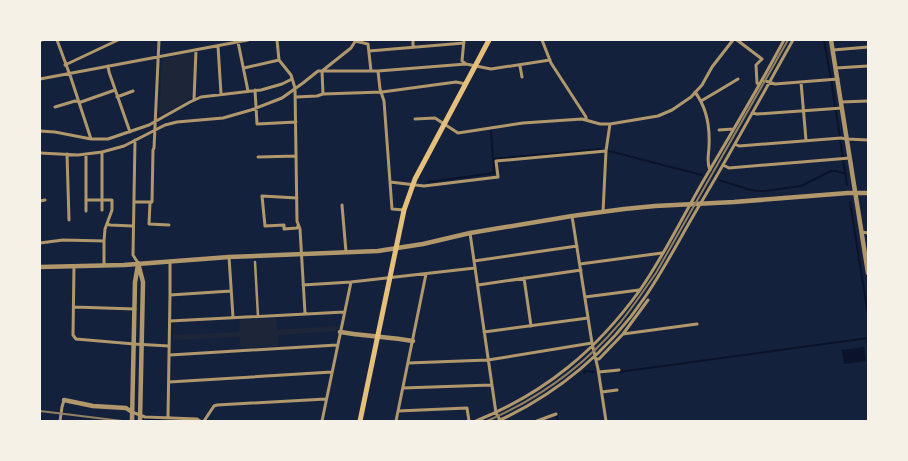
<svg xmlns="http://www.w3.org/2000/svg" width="908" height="461" font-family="'Nunito Sans',sans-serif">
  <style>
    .green { fill: #1d2539 }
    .water { fill: #0b132b }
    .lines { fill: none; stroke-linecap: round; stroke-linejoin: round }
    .stream { stroke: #0b132b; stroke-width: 2 }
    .pedestrian { stroke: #b1986c; stroke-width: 2.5 }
    .minor { stroke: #b1986c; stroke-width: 3 }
    .tertiary { stroke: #b1986c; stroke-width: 4.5 }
    .secondary { stroke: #e5c07b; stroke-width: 5 }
    .rail { stroke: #918062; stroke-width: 2 }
  </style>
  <rect width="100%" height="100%" fill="#14213d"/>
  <path class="green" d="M193,53L194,55L193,95L191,98L162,115L159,114L162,62L164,58Z
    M276,318L277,330L337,326V331L278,335V346L241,348L240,337L173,340V335L239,332L240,320Z"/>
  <path class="water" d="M864,347L866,361L844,364L842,350Z"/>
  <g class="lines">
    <path class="stream" d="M824,40L832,85L847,185
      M491,131L493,159
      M609,151L702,175
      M719,180L747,189L757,191H765L801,186L831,171H836L846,174
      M428,182L494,173L493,159L601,149
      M850,202L868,315
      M619,372L868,338
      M584,373L585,371L594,372
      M557,417L558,421
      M146,419L187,421"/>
    <path class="pedestrian" d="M255,262L258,316"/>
    <path class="minor" d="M57,40L71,78L91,139
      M277,40L279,60L291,75L295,88L297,221L300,229L305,313
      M413,40V47
      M464,40L462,61L466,64
      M542,40L551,63L586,117V120
      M737,40L762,59L756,65L757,83L759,85
      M40,41L42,40
      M355,41L368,44L371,71H378
      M238,42L248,91
      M218,46L221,94
      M833,50L868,47
      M369,51L464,43
      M65,65L118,40
      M108,66L109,72L130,132
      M520,66L522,77
      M244,68L279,60
      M836,68L868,66
      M40,79L248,40
      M762,80L775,84L838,79
      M801,82L806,140
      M255,90L257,124L296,122
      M695,92C707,108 710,127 709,146C709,155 706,162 710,170
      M323,94L322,71H371
      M117,97L133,91
      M296,97L317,96L323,94L382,92L456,82L466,84
      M194,100L196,50
      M701,101L718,91L738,79
      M841,102L868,101
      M55,107L75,101L81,102L115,90
      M752,113L757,114L842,108
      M415,119L435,118L458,133L523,123L582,119L600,124H610L658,116L672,110L691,97L702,85L712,67L733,40
      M719,130L733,129
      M40,131L55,132L91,139H108L149,125L190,102L201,97L261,90L282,84L292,79
      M135,140L133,255L138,263
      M735,144L739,146L841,138L847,139L868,140
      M102,152V210
      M40,153L78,155L102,152L124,146L165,125L177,122L223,118L251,110L282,98L303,83L318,71H322L351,48L356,40
      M67,154L69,220
      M86,154V211
      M258,157L296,156
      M723,165L729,168L850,158
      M390,182L424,186L498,177L496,161L606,151
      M297,198L262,196L265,226L284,225V229L297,228L298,226
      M86,200H112V210L105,229L104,241
      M40,201L45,200
      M134,202H152L153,150L154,148L159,40
      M150,203L149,224L169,225
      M342,205L346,252
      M404,210L392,209L384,101L380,89L378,71L466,64L491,69L550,60
      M603,212L606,151L610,124
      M572,216L592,343L598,369L606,421
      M107,224L110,225L133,226
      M862,232L868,233
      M470,233L496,413L500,420
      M40,243L63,240L104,241V265
      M229,257L233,317
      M170,261V295
      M474,261L577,246
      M580,264L662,253
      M74,266L73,335L76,339L134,344L169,346
      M524,278L531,326
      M351,282L475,268
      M303,285L351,282L322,421
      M478,285L581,270
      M585,297L639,290
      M74,307L135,309
      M170,321L344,312
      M484,332L588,318
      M623,334L648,300
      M170,355L337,345
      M596,359H599L623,334L697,324
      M408,363L488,360L592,343
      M599,372L619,370
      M169,382L332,372
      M403,388L491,385
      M602,392L617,390
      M398,411L467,408L469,421
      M132,412L145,417L197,419L200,421
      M168,417L170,295L231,291
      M60,421L62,407L64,400
      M204,421L214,406L217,405L326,399
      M396,421L426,274
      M476,421C545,393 597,350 640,290C663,257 681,220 701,185C729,137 758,89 784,40
      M498,421C557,394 609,351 645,297C665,268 681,236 699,206C732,151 762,95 793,40
      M537,421L556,414"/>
    <path class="tertiary" d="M831,40L868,273
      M138,263L143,282L140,421
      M40,267L124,265L229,257L378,251L423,244L470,233L572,216L624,209L655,206L734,202L848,193H868
      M340,332C364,336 388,337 413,341
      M64,400L93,406L126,408L132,412
      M132,421L135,282L138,265"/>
    <path class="secondary" d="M360,421L404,210L415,179L489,40"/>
    <path class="rail" d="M40,411L122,421
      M487,421C538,399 584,366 620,323C633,307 644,290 656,273L788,40"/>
  </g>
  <rect width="908" height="461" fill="none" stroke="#f6f1e7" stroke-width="82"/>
</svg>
